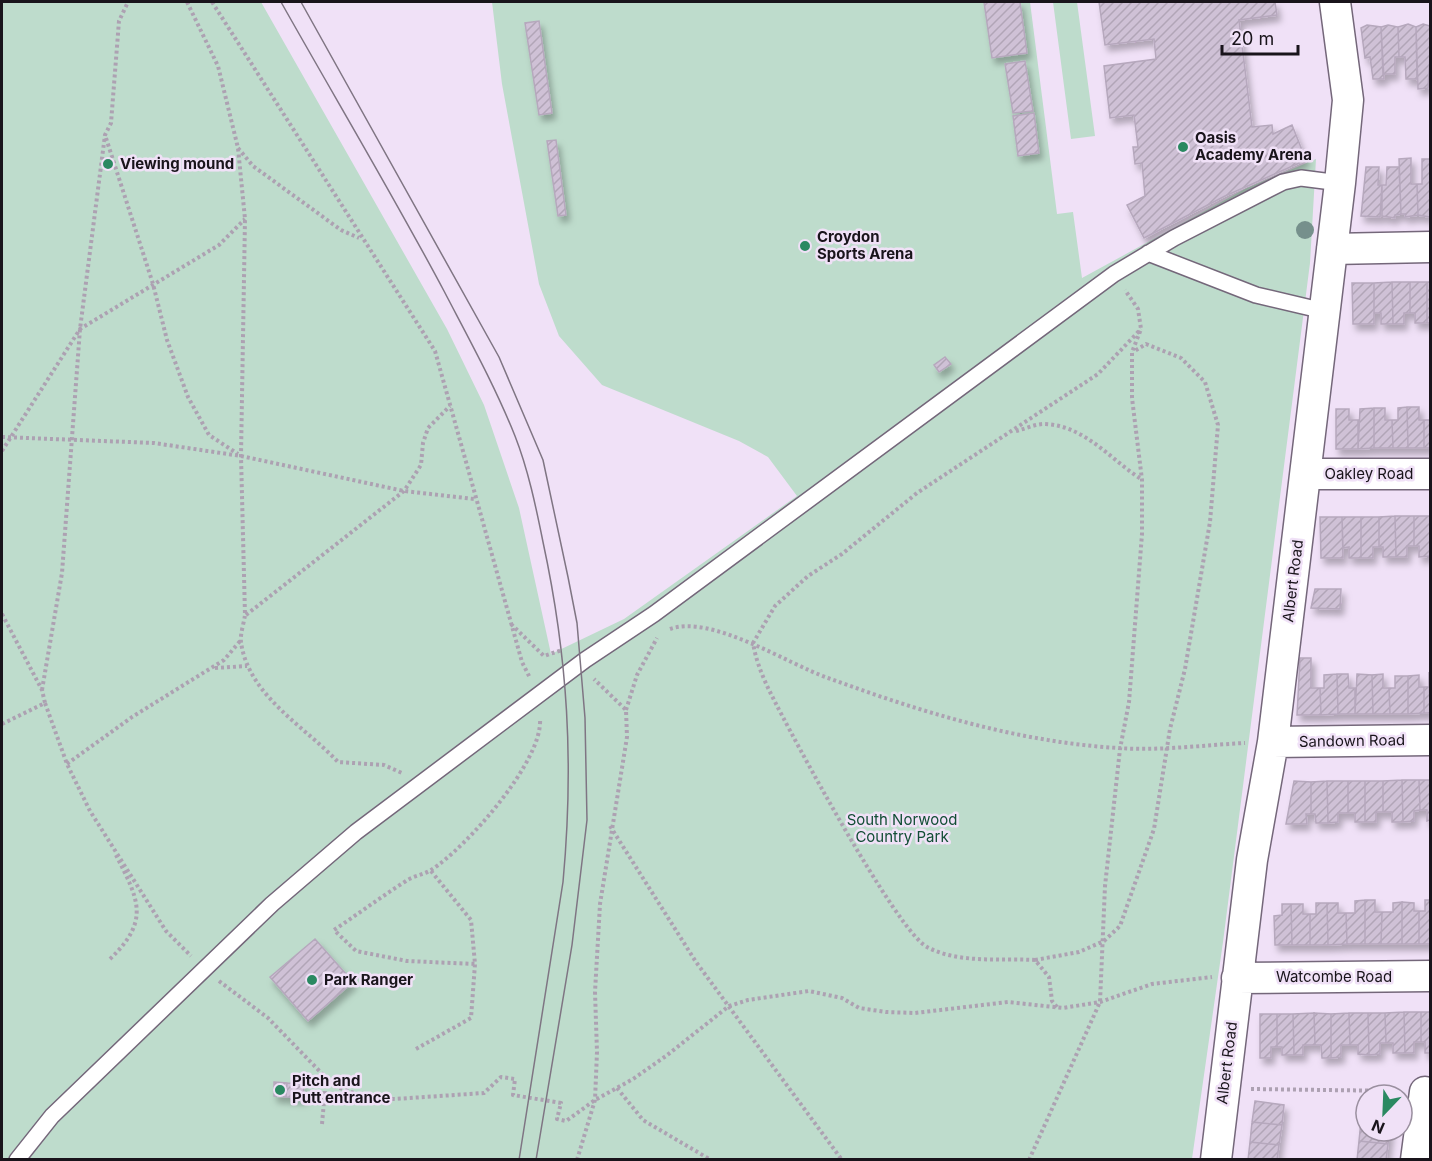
<svg xmlns="http://www.w3.org/2000/svg" width="1432" height="1161" font-family="Inter,sans-serif">
  <style>
    .park { fill: #bedccc }
    .building { fill: url(#building-hatch); stroke: #b6a8bd; stroke-width: 1.5; filter: url(#shadow) }
    .lines { fill: none; stroke-linecap: round; stroke-linejoin: round }
    .service-casing { stroke: #74677a; stroke-width: 18 }
    .minor-casing { stroke: #74677a; stroke-width: 33 }
    .path { stroke: #ada1b2; stroke-width: 4; stroke-dasharray: 3 3; stroke-linecap: butt }
    .service { stroke: #fff; stroke-width: 15 }
    .minor { stroke: #fff; stroke-width: 30 }
    .tram { stroke: #7f7583; stroke-width: 1.5 }
    .tree { fill: #76908c }
    .poi-dot { fill: #2a8961; stroke: #f0e1f7; stroke-width: 2 }
    .labels { text-anchor: middle; stroke-width: 5; stroke-linejoin: round; paint-order: stroke }
    .poi-label { font-size: 15px; font-weight: bold; fill: #19141b; stroke: #f0e1f7; text-anchor: start }
    .street-label { font-size: 15px; fill: #19141b; stroke: #f0e1f7 }
    .park-label { font-size: 15px; fill: #124e35; stroke: #f0e1f7 }
  </style>
  <defs>
    <pattern id="building-hatch" width="6" height="6" patternUnits="userSpaceOnUse" patternTransform="scale(1.5)"><rect width="6" height="6" fill="#cfc1d6"/><path d="M-1 1l2-2M0 6l6-6M5 7l2-2" fill="none" stroke="#b1a5b7"/></pattern>
    <filter id="shadow"><feDropShadow dx="3.5" dy="6" stdDeviation="3" flood-color="#0004"/></filter>
  </defs>
  <rect width="100%" height="100%" fill="#f0e1f7"/>
  <path class="park" d="M2,2H261L447,329L484,405L519,508L551,654L624,619L797,496L768,457L739,441L602,385L559,336L539,284L502,84L492,2H1030L1057,214L1073,212L1082,278L1245,189L1316,159L1310,263L1223,942L1192,1159L2,1160Z
    M1053,2H1077L1095,136L1071,139Z"/>
  <path class="building" d="M984,2H1020L1027,53L992,58Z
    M1099,2H1275L1277,15L1239,20L1252,127L1272,125L1273,134L1292,125L1306,160L1225,196L1144,238L1127,205L1145,196L1142,163L1135,164L1133,147H1138L1134,115L1110,118L1104,66L1156,59L1154,39L1105,45Z
    M539,21L552,113L539,115L525,23Z
    M1408,24L1416,27L1417,79H1406L1405,57H1399L1398,27Z
    M1423,24L1430,26V56L1428,88L1418,89L1416,27Z
    M1367,25L1381,27L1384,79H1373L1370,57L1365,58L1361,28Z
    M1388,25L1398,27L1399,57H1395V74H1383L1381,27Z
    M1025,61L1033,111L1013,113L1005,64Z
    M1034,113L1039,153L1018,156L1013,116Z
    M556,140L566,215L558,216L547,141Z
    M1411,158V184H1417L1418,215L1405,217L1406,214H1401L1399,159Z
    M1422,159H1430V217L1418,215L1417,184H1422Z
    M1366,167H1379L1378,185H1382L1380,217L1361,216Z
    M1387,167H1399L1401,214L1395,215V218L1382,216V185H1386Z
    M1392,282L1393,324H1381V313H1374V283Z
    M1392,282H1410V313H1404V324H1393Z
    M1410,282H1427V323H1415V313H1410Z
    M1427,282H1430V323H1427Z
    M1352,283H1374V324H1353Z
    M945,357L951,364L939,372L934,365Z
    M1407,407L1408,448H1393L1392,420H1398V408Z
    M1407,407H1419V420H1424V448H1408Z
    M1374,408V448L1358,449L1360,409Z
    M1374,408H1385V420H1392L1393,448H1374Z
    M1336,409H1349V420H1358V449H1336Z
    M1424,420H1430V448H1424Z
    M1395,516L1396,557H1383V547H1379V517Z
    M1395,516H1414V546H1407V557H1396Z
    M1414,516H1430V556L1419,557V546H1414Z
    M1320,517H1342L1343,558H1321Z
    M1342,517H1361V558H1349V547L1343,548Z
    M1361,517H1379V547H1373V558H1361Z
    M1315,589H1341L1340,609L1311,608Z
    M1300,658H1311V688H1320L1321,715H1297Z
    M1429,672L1430,713H1424V687H1429Z
    M1337,674L1338,714L1321,715L1320,688H1324V675Z
    M1337,674H1348L1349,688H1355V714H1338Z
    M1357,674L1372,675L1373,714H1355Z
    M1383,674V688H1389L1390,714H1373L1372,675Z
    M1419,675V687H1424V713L1408,714V676Z
    M1395,676H1408V714H1390L1389,688H1395Z
    M1402,780L1403,822H1392V812H1383V781Z
    M1402,780H1419L1420,810L1414,811V821L1403,822Z
    M1419,780H1430V820L1427,821V810H1420Z
    M1294,781L1311,782V814H1306L1307,824H1286Z
    M1327,781L1328,823H1316L1315,814H1311V782Z
    M1327,781H1348V813H1338V822L1328,823Z
    M1348,781H1365V822H1355V813H1348Z
    M1365,781H1383V812H1376V822H1365Z
    M1365,900H1375V912H1382L1381,944H1365Z
    M1365,900V944H1347L1346,913H1355V901Z
    M1425,900H1430V944H1419V911H1425Z
    M1402,902L1414,903V911H1419V944H1402Z
    M1402,902V944H1381L1382,912H1393V903Z
    M1316,903H1327L1328,945H1310V914H1316Z
    M1327,903H1338V913H1346L1347,944L1328,945Z
    M1282,904H1291L1292,945H1275L1274,916L1282,915Z
    M1291,904H1303V914H1310V945H1292Z
    M315,939L353,982L308,1021L270,977Z
    M1404,1012L1405,1053H1393V1043H1386L1385,1013Z
    M1404,1012H1421V1042H1414V1053H1405Z
    M1421,1012H1430V1053H1425V1042H1421Z
    M1314,1013L1315,1045H1303V1055H1294L1293,1014Z
    M1314,1013L1331,1014V1058H1322L1321,1045H1315Z
    M1349,1013L1350,1045H1341V1057L1331,1058V1014Z
    M1349,1013H1368L1369,1055L1358,1054V1045H1350Z
    M1368,1013H1385L1386,1043H1380V1054L1369,1055Z
    M1260,1014H1277V1047H1271V1058H1260Z
    M1277,1014H1293L1294,1055H1282V1047H1277Z
    M274,1082L287,1083L286,1097L274,1096Z
    M287,1083L304,1084L303,1098L286,1097Z
    M1364,1100H1366V1121H1361Z
    M1255,1101L1284,1105L1282,1125L1252,1122Z
    M1361,1121H1366V1131H1390L1388,1144L1359,1141Z
    M1252,1122L1282,1125L1279,1145L1250,1142Z
    M1359,1141L1388,1144L1386,1160H1357Z
    M1250,1142L1279,1145L1277,1160H1248Z"/>
  <g class="lines">
    <g class="service-casing">
      <path id="service" d="M1148,253L1256,295L1324,311
        M17,1160L52,1116L272,904L356,832L585,660L654,614L1114,274L1174,238L1283,182L1301,178L1340,183"/>
    </g>
    <g class="minor-casing">
      <path id="minor" d="M1332,249L1430,247
        M1307,474H1430
        M1273,742L1430,740
        M1237,978L1430,976
        M1216,1160L1252,860L1273,742L1340,183L1348,100L1335,2
        M1416,1160L1425,1092"/>
    </g>
    <path class="path" d="M187,2L218,66L238,148L245,219L241,456L245,615C244,623 240,634 241,642C248,695 304,726 338,762L384,765L402,773
      M212,2L435,351L522,662L530,678
      M106,138L153,284L167,340L188,397L209,435L238,454
      M238,148L253,166L341,230L359,238
      M1016,431C1025,429 1035,424 1044,424C1084,425 1110,459 1141,479
      M2,437L154,443L241,456L404,491L474,499
      M2,451L80,329L219,245L245,219
      M2,614L42,690L45,703
      M246,615L404,491L421,465L423,443L428,428L450,406
      M511,624L544,656L562,650
      M670,629C711,614 788,664 828,678C921,712 1018,742 1118,748C1160,751 1204,745 1245,743
      M215,668L247,666
      M42,690L62,573L80,329L105,135L111,123L119,21L128,2
      M626,710L637,675L657,638
      M2,724L45,703L67,764L90,811L166,931L191,956
      M67,764L132,717L224,660L241,640
      M610,826L696,962L842,1160
      M431,871L471,920L475,964L407,961L356,951L334,930C358,914 381,897 406,881C413,876 423,875 431,870C466,848 543,761 540,719
      M110,959C151,920 138,899 116,855
      M1035,960L1079,952L1104,941L1120,926L1154,829L1170,729L1185,669L1210,522L1218,425L1205,382L1181,358L1146,344L1133,352
      M219,981L268,1018L334,1086L368,1098L395,1099L484,1093L501,1077L515,1079L513,1095L561,1103L557,1119L566,1121L595,1100L633,1079L666,1056L729,1006L748,1000L809,991L842,998L859,1008L886,1012L915,1013L1008,1002L1063,1008L1100,1002L1152,984L1212,977
      M1057,1007L1052,1001L1049,977L1035,960C1000,958 959,964 927,947C896,930 792,736 771,694C763,678 756,661 753,643L775,606L808,576L842,554L917,493L1098,374L1141,329
      M416,1049L471,1018L475,964
      M617,1088L643,1120L711,1160
      M1251,1089L1400,1091
      M322,1124L326,1079
      M577,1160L595,1100L597,1052L595,992L600,904L627,737L626,710L594,679
      M1029,1160L1100,1002L1105,886L1120,749L1129,702L1142,534V480L1132,398V352L1141,329L1138,309L1125,290"/>
    <use href="#service" class="service"/>
    <use href="#minor" class="minor"/>
    <path class="tram" d="M281,2C335,98 392,193 444,291C469,339 495,386 515,436C528,469 536,507 543,542C568,658 574,763 563,882L519,1160
      M301,2L499,357L543,460L568,577L577,623L585,718L587,820L572,945L536,1160"/>
  </g>
  <circle class="tree" cx="1305" cy="230" r="9"/>
  <g class="poi-dot">
    <circle cx="1183" cy="147" r="6"/>
    <circle cx="108" cy="164" r="6"/>
    <circle cx="805" cy="246" r="6"/>
    <circle cx="312" cy="980" r="6"/>
    <circle cx="280" cy="1090" r="6"/>
  </g>
  <g class="labels">
    <g class="poi-label">
      <text x="1195" y="143">Oasis<tspan x="1195" dy="17">Academy Arena</tspan></text>
      <text x="120" y="169">Viewing mound</text>
      <text x="817" y="242">Croydon<tspan x="817" dy="17">Sports Arena</tspan></text>
      <text x="324" y="985">Park Ranger</text>
      <text x="292" y="1086">Pitch and<tspan x="292" dy="17">Putt entrance</tspan></text>
    </g>
    <g class="street-label">
      <text x="1369" y="479">Oakley Road</text>
      <text transform="translate(1293 581) rotate(-83)" y="5">Albert Road</text>
      <text transform="translate(1352 741) rotate(-1)" y="5">Sandown Road</text>
      <text x="1334" y="982">Watcombe Road</text>
      <text transform="translate(1227 1063) rotate(-83)" y="5">Albert Road</text>
    </g>
    <g class="park-label">
      <text x="902" y="825">South Norwood<tspan x="902" dy="17">Country Park</tspan></text>
    </g>
  </g>
  <rect width="1432" height="1161" fill="none" stroke="#19141b" stroke-width="6"/>
  <g transform="translate(1384 1113) rotate(203)"><circle r="28" fill="#f0e1f7" stroke="#9a8f9f" stroke-width="1.5"/>
  <path d="M0-4.5L10 22L0 15L-10 22Z" fill="#2a8961"/>
  <text y="-9" font-size="16" font-weight="bold" text-anchor="middle" fill="#19141b">N</text>
  </g>
  <path d="M1222 45v9h76v-9" fill="none" stroke="#19141b" stroke-width="3"/>
  <text x="1231" y="45" font-size="18" fill="#19141b" stroke="#f0e1f7" stroke-width="4.5" paint-order="stroke">20 m</text>
</svg>
